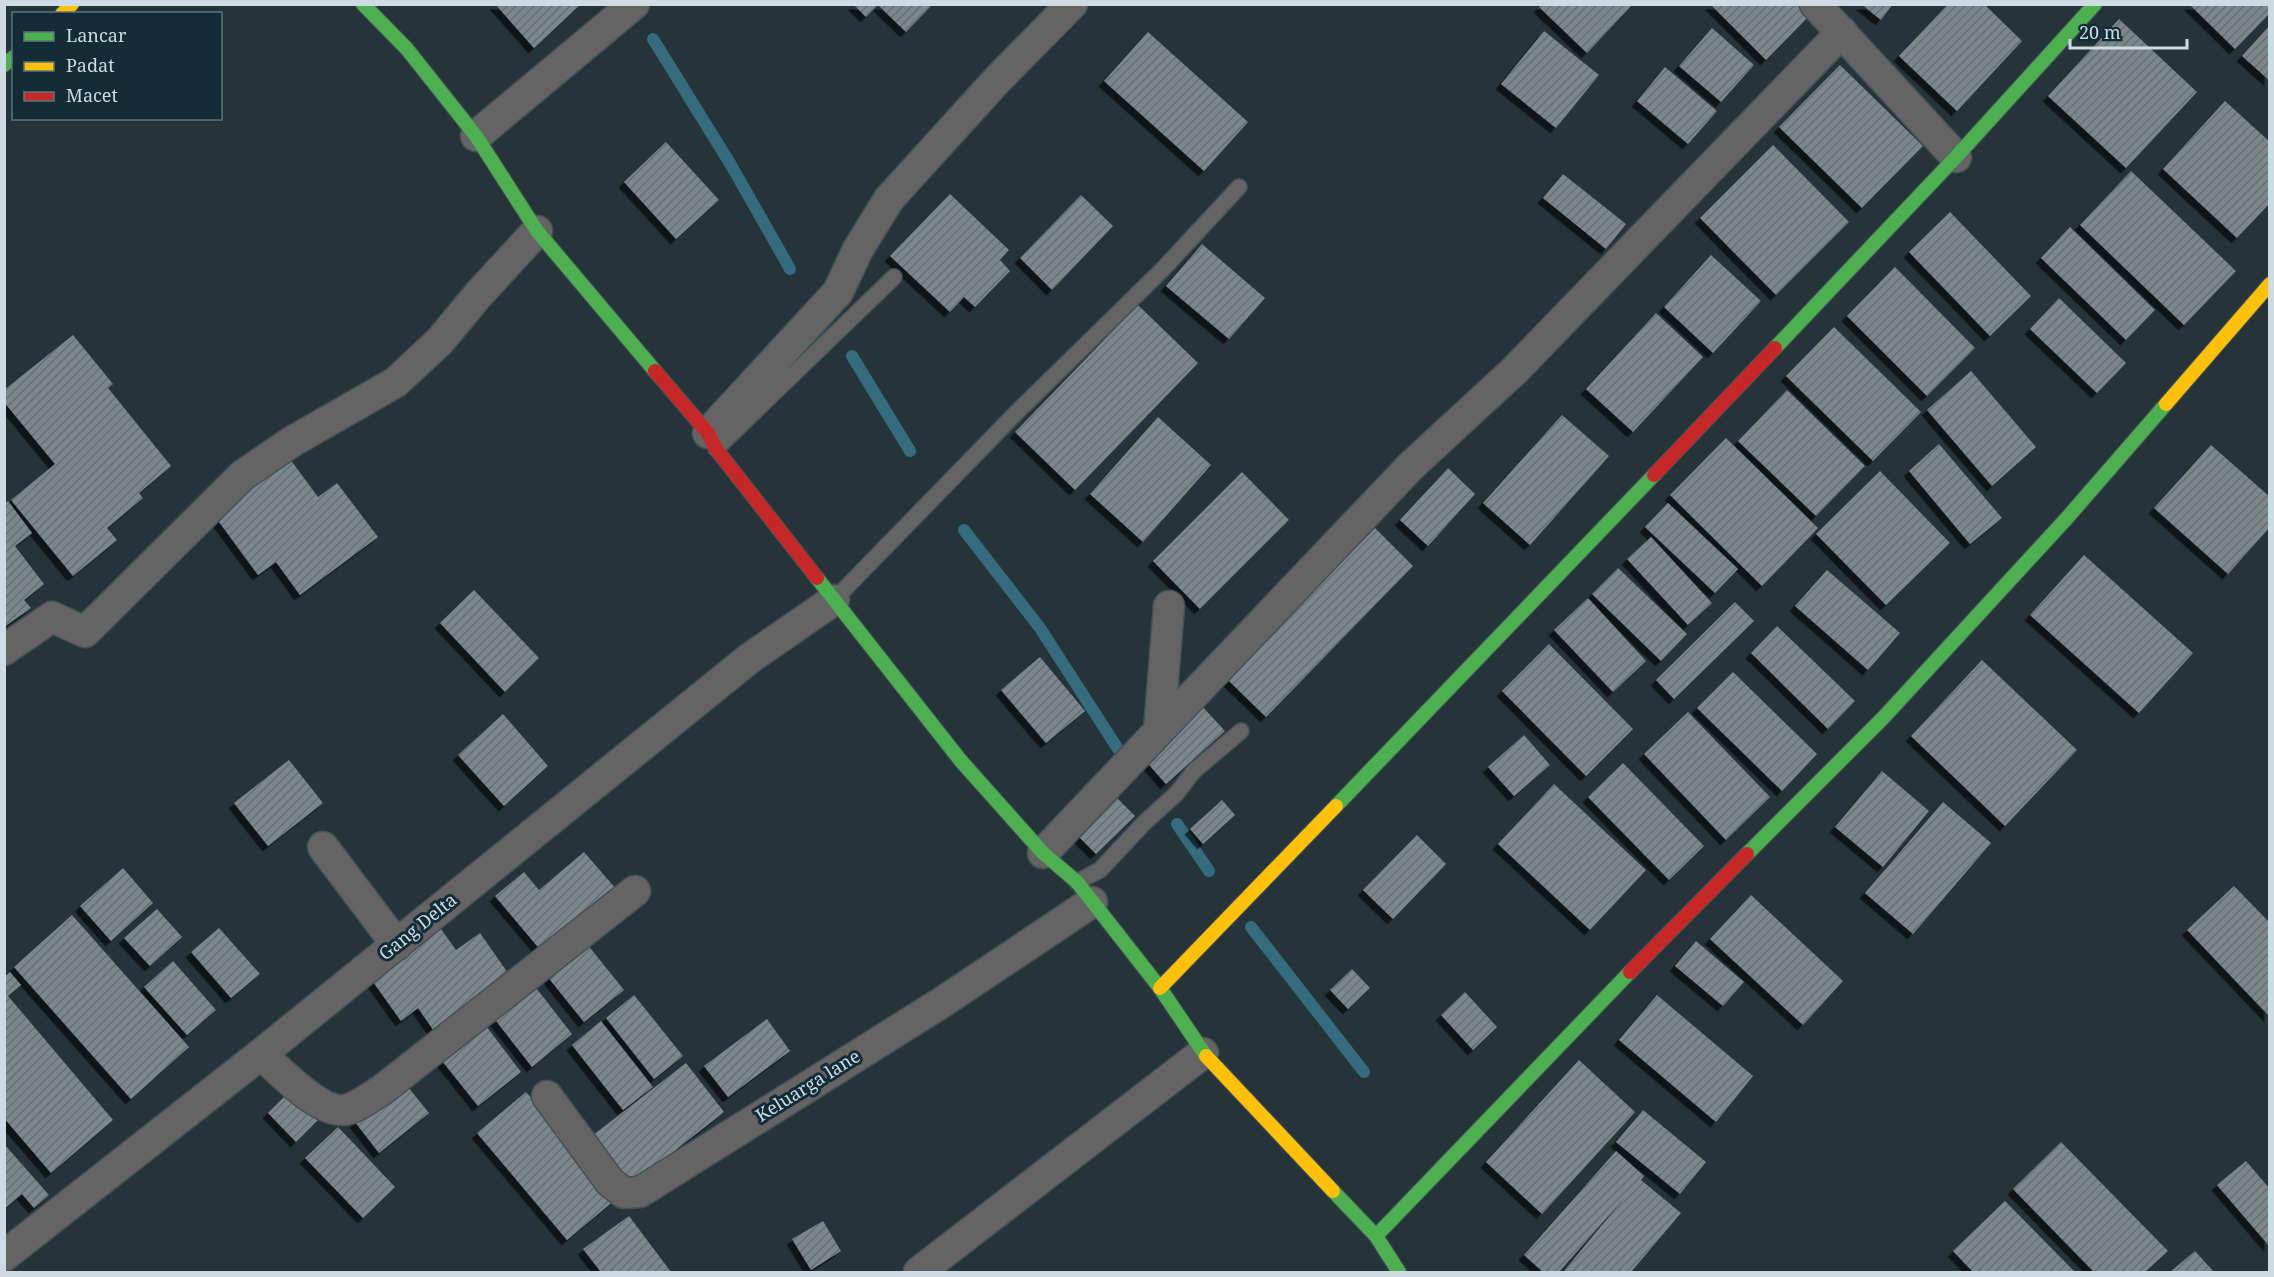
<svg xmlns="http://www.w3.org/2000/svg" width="2274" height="1277" font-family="'Noto Serif',serif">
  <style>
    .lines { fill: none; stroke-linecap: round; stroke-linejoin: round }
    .stream { stroke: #346b7d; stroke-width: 12 }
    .building { fill: url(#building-hatch); filter: url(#shadow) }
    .lane-casing { stroke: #455156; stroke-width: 18 }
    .street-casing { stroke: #455156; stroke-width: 33 }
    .fast-casing { stroke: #455156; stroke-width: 16 }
    .slow-casing { stroke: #455156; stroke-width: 16 }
    .jam-casing { stroke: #455156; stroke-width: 16 }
    .lane { stroke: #646465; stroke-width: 15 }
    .street { stroke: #646465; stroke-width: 30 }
    .fast { stroke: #4caf50; stroke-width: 14 }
    .slow { stroke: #ffc107; stroke-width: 14 }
    .jam { stroke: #c62828; stroke-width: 14 }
    .labels { text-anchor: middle; stroke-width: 6; stroke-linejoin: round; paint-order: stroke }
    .street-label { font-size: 18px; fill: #cddce2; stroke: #132d37 }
  </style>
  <defs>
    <pattern id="building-hatch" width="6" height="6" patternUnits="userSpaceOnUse" patternTransform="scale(1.5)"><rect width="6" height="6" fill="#7b878c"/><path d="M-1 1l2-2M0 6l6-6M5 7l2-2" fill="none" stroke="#666f73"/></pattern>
    <filter id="shadow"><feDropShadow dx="-5.5" dy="5.5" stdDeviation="0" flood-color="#0009"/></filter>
  </defs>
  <rect width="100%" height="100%" fill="#253439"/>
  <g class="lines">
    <path class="stream" d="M653,39L731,165L790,269
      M852,356L910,451
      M964,530L1040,628L1118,749
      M1177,824L1209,871
      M1251,927L1364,1072"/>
  </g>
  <path class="building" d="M495,4H581L534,48Z
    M853,4H933L906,32L878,5L866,17Z
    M1542,4H1633L1587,53L1539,7Z
    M1710,4H1801L1811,14L1766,60Z
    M1861,4H1893L1881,20Z
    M1948,4H1984L2022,41L1957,111L1899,56Z
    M2189,4H2270V13L2235,49Z
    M2119,19L2197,92L2126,168L2048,96Z
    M2270,25V81L2242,56Z
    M1712,28L1754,65L1721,102L1679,66Z
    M1544,31L1599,75L1556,128L1501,84Z
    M1148,32L1248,122L1204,171L1104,81Z
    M1840,65L1923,146L1862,208L1779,127Z
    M1665,67L1717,111L1688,144L1637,101Z
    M2225,101L2270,142V203L2237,238L2163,169Z
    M666,142L719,200L676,239L624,182Z
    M1773,145L1849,222L1776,295L1700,218Z
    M2131,171L2236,271L2184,325L2080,225Z
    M1563,174L1626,224L1606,249L1543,198Z
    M950,194L1009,250L1000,260L1010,271L975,307L964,297L950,312L890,256Z
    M1081,195L1113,226L1052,290L1020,258Z
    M1950,212L2031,296L1990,336L1909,252Z
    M2070,227L2155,310L2126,340L2041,258Z
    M1202,244L1265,298L1229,339L1166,286Z
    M1711,255L1761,301L1713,353L1664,307Z
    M1895,267L1975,348L1927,396L1847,316Z
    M2059,298L2126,363L2097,393L2030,329Z
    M1138,305L1198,363L1075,490L1015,432Z
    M1656,313L1703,357L1633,432L1586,389Z
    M1834,327L1921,412L1873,461L1786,376Z
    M73,335L113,384L108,388L171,466L139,493L143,498L107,528L117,540L73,576L11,500L55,464L4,402V390Z
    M1971,371L2036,447L1992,486L1927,410Z
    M1787,390L1865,466L1816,516L1738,441Z
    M1562,415L1609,456L1530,545L1483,503Z
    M1158,417L1211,465L1143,542L1090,494Z
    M1726,438L1818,528L1762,586L1670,495Z
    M1939,444L2002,518L1970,544L1909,471Z
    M2211,445L2270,497V527L2228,574L2154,508Z
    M287,455L318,497L337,483L378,537L300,595L276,562L258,575L211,511Z
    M1448,468L1475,494L1428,546L1400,520Z
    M1880,471L1950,543L1886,605L1816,534Z
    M1242,472L1289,520L1200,609L1153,561Z
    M8,501L32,533L15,546L44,584L24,600L31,608L4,627V504Z
    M1668,503L1738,569L1715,593L1645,527Z
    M1375,528L1413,566L1266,717L1227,679Z
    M1651,537L1712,603L1688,625L1627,559Z
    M2084,555L2193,653L2139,713L2030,615Z
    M1618,568L1687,634L1661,661L1592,594Z
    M1827,570L1900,633L1868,670L1795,606Z
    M474,590L539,658L505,692L440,623Z
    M1588,598L1646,661L1613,692L1554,630Z
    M1735,602L1754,621L1674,699L1656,680Z
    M1777,626L1855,701L1828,729L1751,653Z
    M1549,644L1633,729L1586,776L1502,691Z
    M1040,657L1085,711L1046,743L1001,690Z
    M1982,660L2077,750L2005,826L1911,736Z
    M1733,672L1817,754L1782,791L1697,708Z
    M1201,705L1225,731L1166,784L1143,758Z
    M1688,712L1770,797L1726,840L1644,754Z
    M503,714L548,766L504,806L458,755Z
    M1524,735L1550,765L1514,796L1488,767Z
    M289,760L323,803L268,846L234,803Z
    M1623,763L1704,846L1669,880L1588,797Z
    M1882,771L1929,811L1883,867L1835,827Z
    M1554,784L1646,870L1590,930L1498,844Z
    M1115,796L1135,816L1096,854L1076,834Z
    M1222,800L1235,815L1203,844L1190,829Z
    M1943,802L1991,843L1913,934L1865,893Z
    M1417,835L1446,864L1393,919L1363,890Z
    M584,852L617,890L543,953L495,896L524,872L539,890Z
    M123,868L153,903L111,941L80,906Z
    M2234,886L2270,923V1017L2187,930Z
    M1751,895L1843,981L1803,1025L1710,939Z
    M157,909L182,937L150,966L124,938Z
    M72,915L189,1047L131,1099L14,967Z
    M219,928L260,974L231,998L191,952Z
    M441,929L456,950L480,933L510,976L434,1031L418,1008L401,1021L371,979Z
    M1696,941L1744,982L1723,1006L1675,966Z
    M587,944L624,990L584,1022L547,976Z
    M173,961L216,1010L187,1035L144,987Z
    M1352,969L1370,988L1348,1009L1330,990Z
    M10,972L21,985L8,996L113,1120L51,1173L4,1118V977Z
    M533,984L572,1034L532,1067L493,1017Z
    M1465,992L1497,1027L1473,1050L1441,1015Z
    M634,995L683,1056L654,1079L606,1018Z
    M1657,995L1753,1076L1716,1122L1619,1040Z
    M767,1019L790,1051L728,1097L704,1066Z
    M601,1021L653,1087L623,1110L572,1045Z
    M483,1022L521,1072L478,1106L439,1057Z
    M1579,1060L1635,1112L1542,1214L1486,1162Z
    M686,1063L724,1112L631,1185L592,1136Z
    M404,1082L429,1113L379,1153L355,1122Z
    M292,1089L320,1118L296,1142L268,1113Z
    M526,1092L616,1199L567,1240L477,1133Z
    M1643,1110L1706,1162L1680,1194L1616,1142Z
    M338,1127L395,1187L363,1218L305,1158Z
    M2061,1142L2168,1251L2145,1272H2094L2013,1189Z
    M4,1144L49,1195L34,1208L22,1194L4,1209Z
    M1616,1151L1644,1176L1641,1180L1681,1213L1631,1272H1563L1626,1196L1559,1272H1543L1524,1255Z
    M2246,1161L2270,1189V1247L2217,1185Z
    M2005,1201L2075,1272H1973L1953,1251Z
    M629,1216L671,1272H601L583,1249Z
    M823,1221L841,1251L811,1270L792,1239Z
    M2195,1251L2214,1272H2170Z"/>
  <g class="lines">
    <g class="lane-casing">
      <path id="lane" d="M716,449L894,277
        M834,600L1017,412L1163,269L1239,187
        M1077,882L1100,870L1144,823L1176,794L1194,771L1241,731"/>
    </g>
    <g class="street-casing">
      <path id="street" d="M1815,4L1956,157
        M476,136L634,4
        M708,433L838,292L857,251L889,199L998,79L1072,4
        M4,650L52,617L85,632L243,475L293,441L396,382L440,341L478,295L537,231
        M1159,730L1169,606
        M323,847L397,945
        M1043,853L1411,466L1515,370L1842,32
        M261,1054C280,1071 323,1118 349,1109C361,1105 372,1096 382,1090L635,891
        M547,1096L610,1182L624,1193L640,1192L941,1003L1092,902
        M4,1256L261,1054L750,658L834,600
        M919,1272L1203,1053"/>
    </g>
    <g class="fast-casing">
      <path id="fast" d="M363,4L407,49L476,136L537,231L655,371
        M4,65L14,57
        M1775,348L1956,157L2095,4
        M817,578L961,761L1043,853L1077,882L1160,988L1206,1056
        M1336,806L1654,475
        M1747,854L1883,718L2067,518L2166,404
        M1333,1191L1376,1236L1399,1272
        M1376,1236L1630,972"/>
    </g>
    <g class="slow-casing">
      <path id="slow" d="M62,14L72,4
        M2166,404L2270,284
        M1160,988L1336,806
        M1206,1056L1333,1191"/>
    </g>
    <g class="jam-casing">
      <path id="jam" d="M655,371L708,433L716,449L817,578
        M1654,475L1775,348
        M1630,972L1747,854"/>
    </g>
    <use href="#lane" class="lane"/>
    <use href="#street" class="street"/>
    <use href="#fast" class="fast"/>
    <use href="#slow" class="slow"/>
    <use href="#jam" class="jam"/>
  </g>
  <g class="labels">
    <g class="street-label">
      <text transform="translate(418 927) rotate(-39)" y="6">Gang Delta</text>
      <text transform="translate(808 1086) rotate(-32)" y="6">Keluarga lane</text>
    </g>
  </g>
  <rect width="2274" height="1277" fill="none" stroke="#cddce2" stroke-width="12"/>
  <rect x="12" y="12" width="210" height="108" fill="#132d37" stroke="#5d737b" stroke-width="1.5"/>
  <rect x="24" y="32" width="30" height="9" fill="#4caf50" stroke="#5d737b" stroke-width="1.5"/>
  <text x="66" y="42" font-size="18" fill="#cddce2">Lancar</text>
  <rect x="24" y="62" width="30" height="9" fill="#ffc107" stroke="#5d737b" stroke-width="1.5"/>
  <text x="66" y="72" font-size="18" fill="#cddce2">Padat</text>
  <rect x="24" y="92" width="30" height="9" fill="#c62828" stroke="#5d737b" stroke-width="1.5"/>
  <text x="66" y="102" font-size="18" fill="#cddce2">Macet</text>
  <path d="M2070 39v9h117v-9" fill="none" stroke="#cddce2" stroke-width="3"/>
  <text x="2079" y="39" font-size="18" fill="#cddce2" stroke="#132d37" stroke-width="4.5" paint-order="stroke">20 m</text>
</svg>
